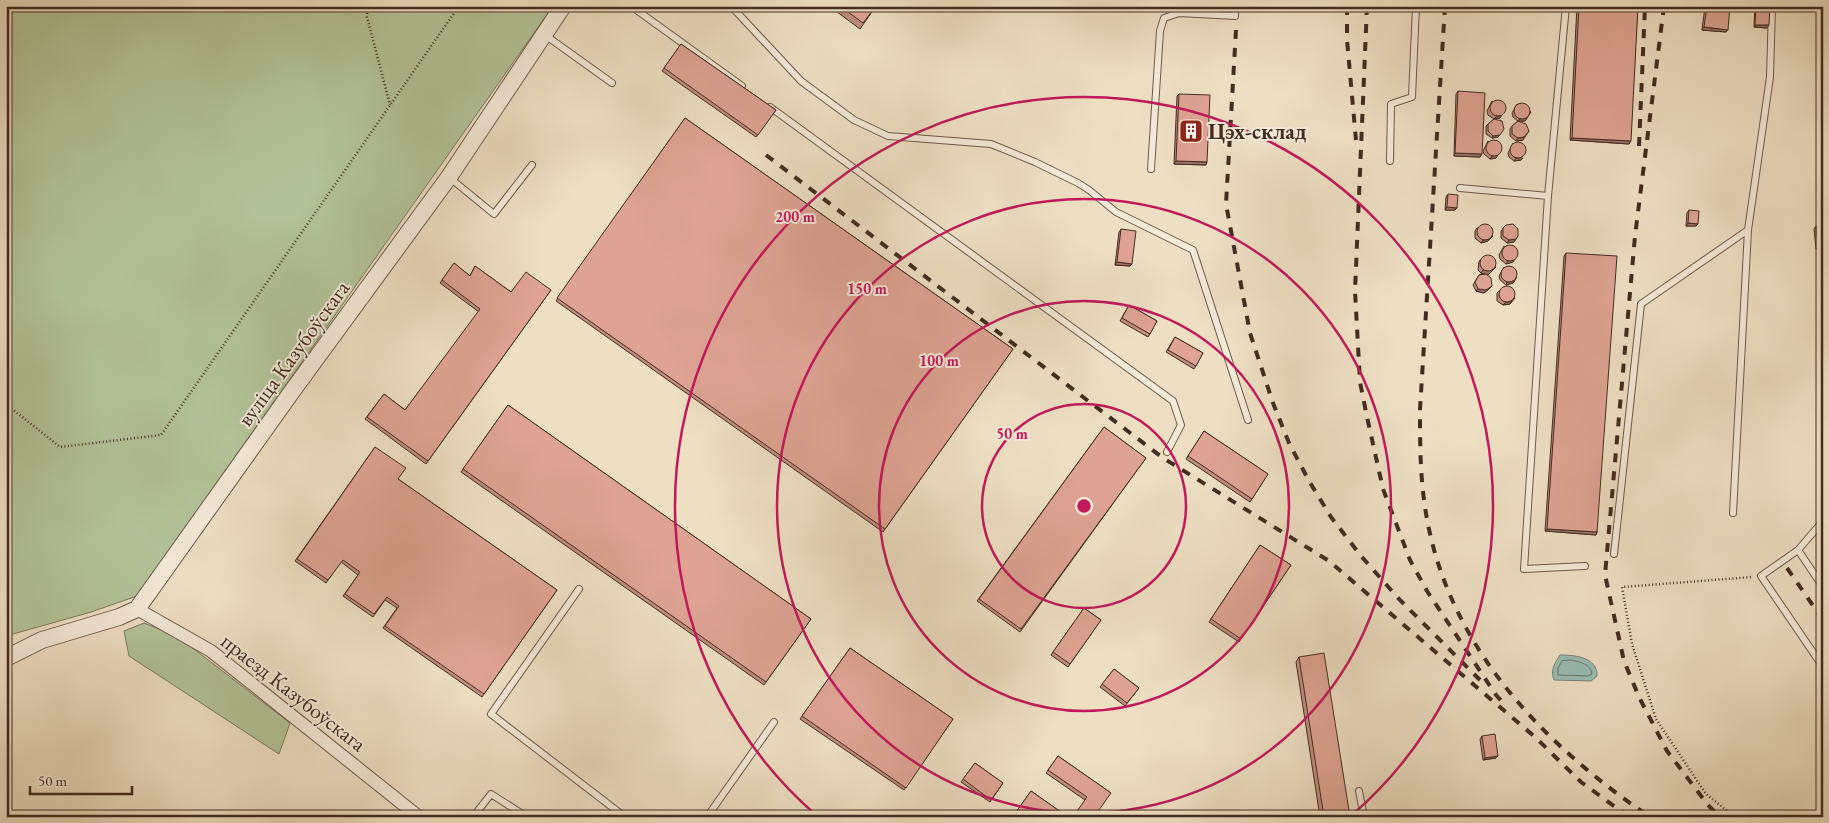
<svg xmlns="http://www.w3.org/2000/svg" width="1829" height="823" font-family="'EB Garamond',serif">
  <style>
    .green { fill: #b3c399; stroke: #7b785c }
    .water { fill: #99bdb4; stroke: #778379 }
    .lines { fill: none; stroke-linecap: round; stroke-linejoin: round }
    .shore { stroke: #6e746a; stroke-width: 1 }
    .service-casing { stroke: #6e5949; stroke-width: 8 }
    .minor-casing { stroke: #6e5949; stroke-width: 14 }
    .tertiary-casing { stroke: #6e5949; stroke-width: 18 }
    .path { stroke: #432c20; stroke-width: 2.5; stroke-dasharray: 1 2.5; stroke-linecap: butt }
    .service { stroke: #f4ead8; stroke-width: 6 }
    .minor { stroke: #f4ead8; stroke-width: 12 }
    .tertiary { stroke: #f4ead8; stroke-width: 16 }
    .rail { stroke: #432c20; stroke-width: 4; stroke-dasharray: 9 9; stroke-linecap: butt }
    .wall { fill: #bf8c7e; stroke: #432c20 }
    .shaded-wall { fill: #9b7267; stroke: #432c20 }
    .building { fill: #dea393; stroke: #432c20 }
    .ring { fill: none; stroke: #c2185b; stroke-width: 2.5 }
    .labels { text-anchor: middle; stroke-width: 4; stroke-linejoin: round; paint-order: stroke }
    .poi-label { font-size: 22px; font-weight: bold; fill: #432c20; stroke: #f4ead8; text-anchor: start }
    .street-label { font-size: 22px; fill: #432c20; stroke: #f4ead8 }
    .centre { fill: #c2185b; stroke: #f4ead8; stroke-width: 2.5 }
    .ring-label { font-size: 15px; text-anchor: middle; font-weight: bold; fill: #c2185b; stroke: #f4ead8; stroke-width: 4; stroke-linejoin: round; paint-order: stroke }
  </style>
  <rect width="100%" height="100%" fill="#eedfc3"/>
  <filter id="stains"><feTurbulence type="fractalNoise" baseFrequency=".004" numOctaves="4"/><feColorMatrix values="0 0 0 0 .2 0 0 0 0 .09 0 0 0 0 .02 0 0 0 .5 -.17"/></filter>
  <radialGradient id="worn" r=".72"><stop offset=".6" stop-color="#630" stop-opacity="0"/><stop offset="1" stop-color="#630" stop-opacity=".3"/></radialGradient>
  <path class="green" d="M6,6H553L137,596L91,612L6,636Z
    M144,623L177,636L290,723L279,754L129,656L124,631Z"/>
  <path class="water" d="M1560,655C1574,655 1598,657 1597,676L1591,681L1554,680C1550,670 1555,663 1560,655Z"/>
  <g class="lines">
    <path class="shore" d="M1571,660C1580,662 1591,664 1592,674L1588,676L1558,675V668L1562,661Z"/>
    <g class="service-casing">
      <path id="service" d="M631,6L742,86
        M731,6L801,81L854,120L888,136L991,144L1035,162L1078,183L1089,190L1116,212L1193,250L1248,420
        M1566,6L1548,196L1524,569L1585,566
        M545,35L612,83
        M770,107L1173,401L1181,425L1167,452
        M1390,161L1391,104L1412,97L1416,6
        M1151,169L1160,31L1164,18L1179,13L1235,16V6
        M450,178L494,214L532,165
        M1460,188L1548,196
        M1733,513L1748,230L1770,77L1772,6
        M1823,521L1798,550L1823,587
        M1798,550L1761,576L1823,667
        M1614,554L1641,304L1748,230
        M579,589L491,714L625,817
        M1359,791L1364,817
        M473,817L491,794L527,817
        M707,817L774,722
        M924,817V816"/>
    </g>
    <g class="minor-casing">
      <path id="minor" d="M137,609L211,651L419,817"/>
    </g>
    <g class="tertiary-casing">
      <path id="tertiary" d="M6,658L42,640L119,617L137,609L293,390L449,177L563,6"/>
    </g>
    <path class="path" d="M367,6V17L390,105
      M6,404L60,447L161,435L459,6
      M1735,817L1706,794L1656,719L1632,644L1622,587L1752,577"/>
    <use href="#service" class="service"/>
    <use href="#minor" class="minor"/>
    <use href="#tertiary" class="tertiary"/>
    <path class="rail" d="M1347,6V40L1356,140
      M1367,6L1355,291L1360,382L1367,417L1383,489L1410,560L1427,591L1496,695L1506,706
      M1445,6L1420,409C1420,442 1420,474 1425,507C1445,643 1541,743 1650,817
      M1664,6L1635,236L1605,575L1624,661L1639,697L1667,751L1708,805L1720,817
      M1236,30L1226,204L1250,333L1273,403L1289,443L1309,481L1331,517L1361,556L1399,599L1480,680
      M1639,146L1645,6
      M766,155L1163,458L1329,561L1535,737L1581,782L1629,817
      M1787,568L1823,620"/>
  </g>
  <path class="wall" d="M829,6H876L860,29Z
    M1577,6H1638L1629,144L1570,140Z
    M1705,6H1730L1726,32L1702,30Z
    M1755,6H1770L1767,28L1754,27Z
    M681,44L776,110L756,137L662,71Z
    M1458,91L1480,157L1454,156L1456,94Z
    M1179,94L1206,165L1174,164L1177,96Z
    M1492,101L1500,118L1495,119L1498,137L1492,138L1486,134V126L1488,124L1494,119L1488,115L1487,111Z
    M1517,104L1531,112L1525,121H1519L1529,131L1523,140L1516,141L1510,136V129L1512,126L1518,121L1513,117L1512,113Z
    M685,118L1013,349L883,532L556,301Z
    M1488,141L1496,158L1490,159L1484,154L1483,151Z
    M1513,143L1521,160L1514,161L1509,157L1508,153Z
    M1448,194L1457,208L1455,210H1445L1446,197Z
    M1689,210L1696,226H1686L1687,213Z
    M1506,225L1518,236L1514,242L1507,243L1501,238V231Z
    M1816,226L1823,249H1816L1814,229Z
    M1477,228L1493,236L1488,241L1481,243L1475,238V231Z
    M1121,229L1130,266L1115,265L1119,232Z
    M1504,246L1513,262L1506,264L1500,259L1499,255Z
    M1566,253L1597,532L1596,535L1545,531L1564,256Z
    M1480,260L1496,267L1488,275L1486,274L1490,288L1484,293L1476,291L1473,285L1479,275L1485,274L1481,273L1478,270L1479,262Z
    M454,263L470,276L475,266L511,292L551,290L426,464L365,419L384,394L405,410L479,312L440,283Z
    M1504,267L1517,277L1513,283L1506,285L1500,280L1499,276Z
    M1499,291L1515,298L1510,304L1503,305L1497,301V293Z
    M1129,305L1157,321L1148,337L1120,321Z
    M1175,337L1203,353L1194,369L1166,352Z
    M508,405L811,619L764,685L461,472Z
    M1104,427L1146,458L1020,632L977,601Z
    M1204,431L1268,474L1250,502L1186,459Z
    M375,447L398,479L557,590L482,697L383,628L397,608L385,600L373,617L343,596L358,575L341,562L326,583L295,561Z
    M1260,545L1291,565L1239,642L1209,622Z
    M1084,608L1101,620L1068,667L1051,655Z
    M850,648L953,719L904,790L800,719Z
    M1299,657L1350,817H1320L1296,662Z
    M1114,669L1139,688L1125,706L1100,687Z
    M1482,736L1498,756L1496,758L1483,760L1480,739Z
    M1058,756L1111,793L1085,800L1046,773Z
    M975,763L1003,783L990,802L961,782Z
    M1031,791L1068,817H1016L1014,815Z"/>
  <path class="shaded-wall" d="M1755,25H1769L1767,28L1754,27Z
    M1704,27L1728,30L1726,32L1702,30Z
    M1502,115L1500,118L1494,119L1496,117Z
    M1527,118L1525,121H1518L1520,119Z
    M1500,135L1498,137L1492,138L1493,136Z
    M1524,137L1523,140L1516,141L1518,138Z
    M1572,138L1631,141L1629,144L1570,140Z
    M1455,153L1482,154L1480,157L1454,156Z
    M1498,155L1496,158L1490,159L1492,156Z
    M1516,158H1523L1521,160L1514,161Z
    M1176,161L1207,162L1206,165L1174,164Z
    M1447,207L1457,208L1455,210H1445Z
    M1688,223L1698,224L1696,226H1686Z
    M1490,239L1488,241L1481,243L1483,240Z
    M1516,239L1514,242L1507,243L1509,240Z
    M1823,246V249H1816L1818,247Z
    M1515,259L1513,262L1506,264L1508,261Z
    M1117,262L1132,264L1130,266L1115,265Z
    M1496,267L1488,275L1481,273L1483,270Z
    M1515,281L1513,283L1506,285L1507,282Z
    M1492,286L1490,288L1484,293L1476,291L1478,289Z
    M1512,301L1510,304L1503,305L1505,303Z
    M1547,529L1597,532L1596,535L1545,531Z
    M1498,756L1496,758L1483,760L1485,758Z"/>
  <path class="building" d="M840,6H876L863,23Z
    M1579,6H1638L1631,141L1572,138Z
    M1707,6H1730L1728,30L1704,27Z
    M1756,6H1770L1769,25H1755Z
    M681,44L776,110L758,135L664,68Z
    M1458,91L1485,93L1482,154L1455,153Z
    M1179,94L1210,95L1207,162L1176,161Z
    M1490 108a8 8 0 1 1 16 0a8 8 0 1 1-16 0Z
    M1514 111a8 8 0 1 1 16 0a8 8 0 1 1-16 0Z
    M685,118L1013,349L885,529L557,298Z
    M1494,119L1502,121L1504,129L1500,135L1493,136L1488,131V124Z
    M1518,121L1526,124L1529,131L1524,137L1518,138L1512,134V126Z
    M1486 148a8 8 0 1 1 16 0a8 8 0 1 1-16 0Z
    M1510 150a8 8 0 1 1 16 0a8 8 0 1 1-16 0Z
    M1448,194L1458,195L1457,208L1447,207Z
    M1689,210L1699,211L1698,224L1688,223Z
    M1513,224L1518,229V236L1516,239L1509,240L1503,236V228L1506,225Z
    M1477 232a8 8 0 1 1 16 0a8 8 0 1 1-16 0Z
    M1816,226H1823V246L1818,247Z
    M1121,229L1136,231L1132,264L1117,262Z
    M1502 253a8 8 0 1 1 16 0a8 8 0 1 1-16 0Z
    M1566,253L1617,256L1597,532L1547,529Z
    M1480 263a8 8 0 1 1 16 0a8 8 0 1 1-16 0Z
    M454,263L470,276L475,266L511,292L526,272L551,290L428,461L367,417L384,394L405,410L480,309L442,280Z
    M1501 274a8 8 0 1 1 16 0a8 8 0 1 1-16 0Z
    M1486,274L1491,278L1492,286L1486,290L1478,289L1475,282L1479,275Z
    M1499 294a8 8 0 1 1 16 0a8 8 0 1 1-16 0Z
    M1129,305L1157,321L1150,334L1122,318Z
    M1175,337L1203,353L1196,366L1168,350Z
    M508,405L811,619L766,682L463,469Z
    M1104,427L1146,458L1021,629L979,599Z
    M1204,431L1268,474L1252,499L1188,456Z
    M375,447L406,468L398,479L557,590L484,694L385,626L399,606L387,597L374,614L345,594L360,572L343,560L328,580L297,559Z
    M1260,545L1291,565L1241,639L1211,619Z
    M1084,608L1101,620L1070,664L1053,652Z
    M850,648L953,719L906,788L802,716Z
    M1324,653L1350,817H1324L1299,657Z
    M1114,669L1139,688L1127,703L1102,684Z
    M1495,734L1498,756L1485,758L1482,736Z
    M1058,756L1111,793L1094,817H1073L1087,797L1048,770Z
    M975,763L1003,783L991,800L963,779Z
    M1031,791L1068,817H1022L1016,812Z"/>
  <g class="ring">
    <circle cx="1084" cy="506" r="102"/>
    <circle cx="1084" cy="506" r="205"/>
    <circle cx="1084" cy="506" r="307"/>
    <path d="M816 815A409 409 0 1 1 1352 815"/>
  </g>
  <defs>
    <g id="building-square" transform="scale(1.25)"><rect x="-9" y="-9" width="18" height="18" rx="4" fill="#8f2418" stroke="#f4ead8"/><path d="M-4-6H4V6H1V3H-1V6H-4ZM-2.5-4.3h1.7v1.8h-1.7ZM.8-4.3h1.7v1.8H.8ZM-2.5-1h1.7V.8h-1.7ZM.8-1h1.7V.8H.8Z" fill="#fff"/></g>
  </defs>
  <g fill-rule="evenodd">
    <use href="#building-square" x="1191" y="131"/>
  </g>
  <g class="labels">
    <g class="poi-label">
      <text x="1208" y="139">Цэх-склад</text>
    </g>
    <g class="street-label">
      <text transform="translate(293 353) rotate(-54)" y="8">вуліца Казубоўскага</text>
      <text transform="translate(294 692) rotate(38)" y="8">праезд Казубоўскага</text>
    </g>
  </g>
  <circle cx="1084" cy="506" r="8" class="centre"/>
  <g class="ring-label">
    <text x="795" y="222">200 m</text>
    <text x="867" y="294">150 m</text>
    <text x="939" y="366">100 m</text>
    <text x="1012" y="439">50 m</text>
  </g>
  <rect width="1829" height="823" fill="none" stroke="#eedfc3" stroke-width="25"/>
  <rect x="8" y="8" width="1814" height="808" fill="none" stroke="#432c20" stroke-width="2.5"/>
  <rect x="12" y="12" width="1804" height="798" fill="none" stroke="#432c20"/>
  <path d="M30 786v8h102v-8" fill="none" stroke="#432c20" stroke-width="2.5"/>
  <text x="38" y="786" font-size="15" fill="#432c20" stroke="#f4ead8" stroke-width="4" paint-order="stroke">50 m</text>
  <rect width="100%" height="100%" filter="url(#stains)"/>
  <rect width="100%" height="100%" fill="url(#worn)"/>
</svg>
